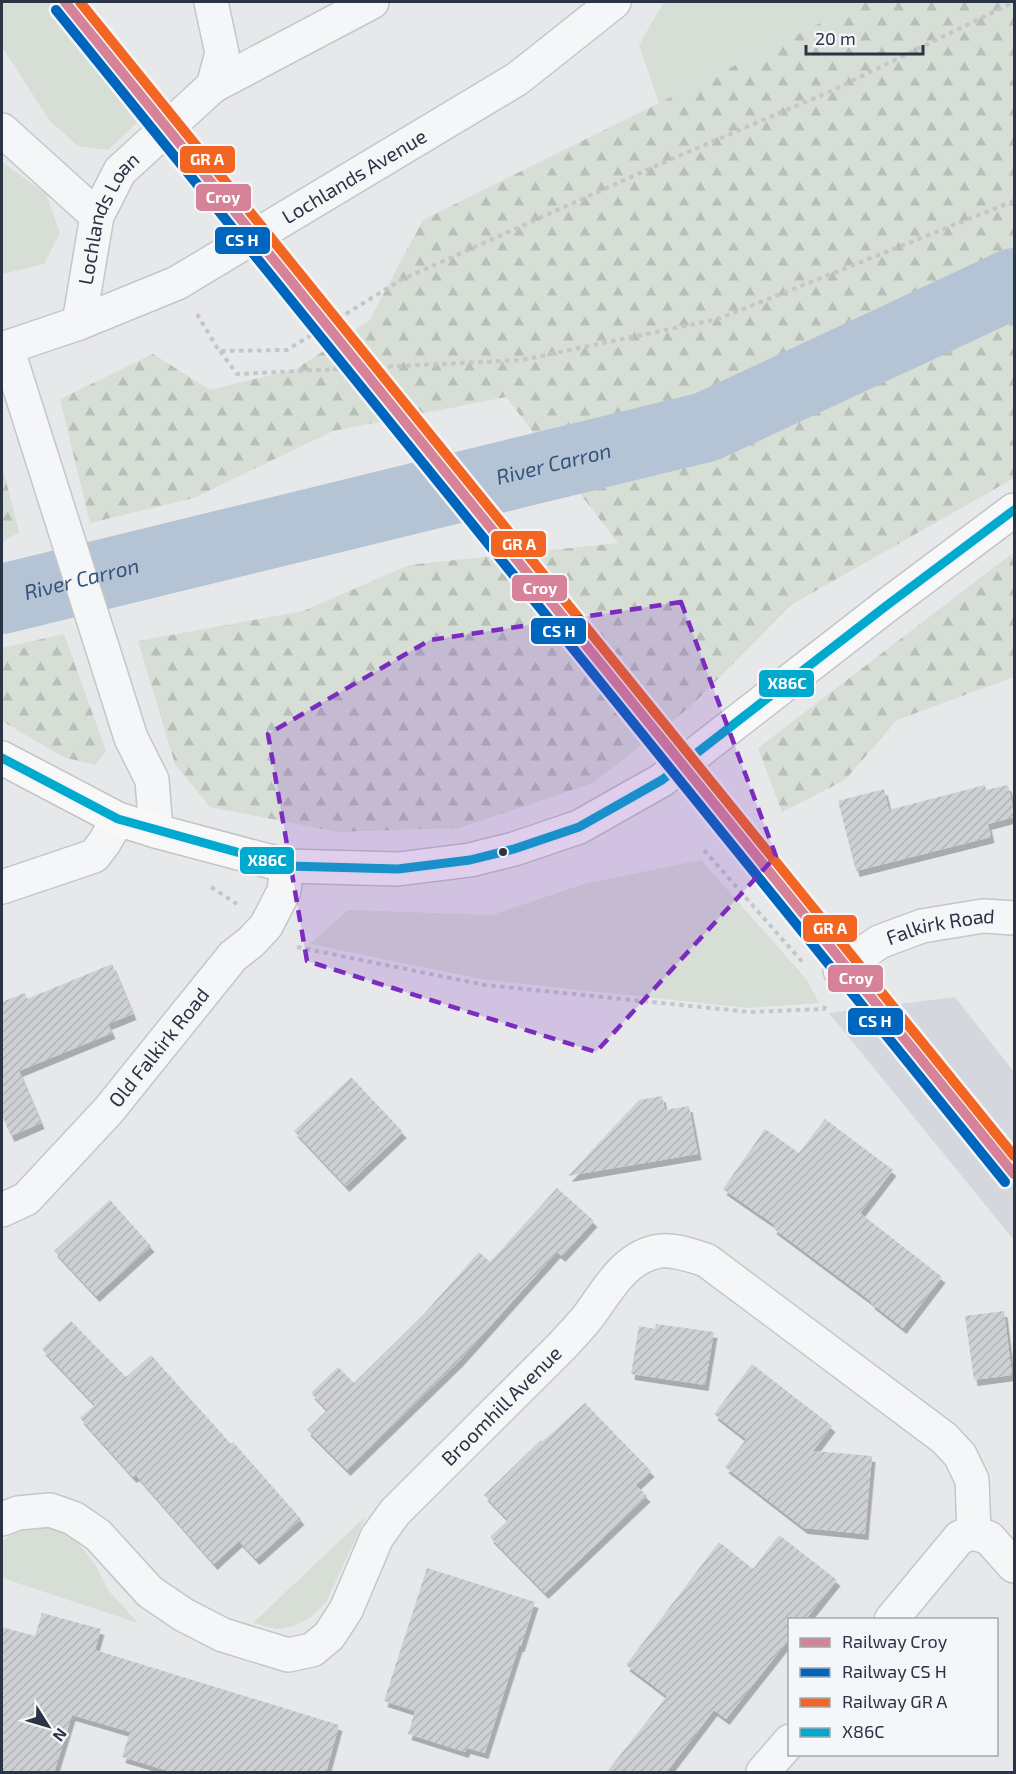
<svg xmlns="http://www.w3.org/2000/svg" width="1016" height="1774" font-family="'Exo 2',sans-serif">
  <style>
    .built { fill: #d4d7dd }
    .grass { fill: #d6ded6 }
    .forest { fill: url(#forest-firs) }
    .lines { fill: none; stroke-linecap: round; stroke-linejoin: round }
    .river { stroke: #b4c4d5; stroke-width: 70 }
    .building { fill: url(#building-hatch); filter: url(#shadow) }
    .minor-casing { stroke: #c4c6c8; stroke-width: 36 }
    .major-casing { stroke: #c2c5c8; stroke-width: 36 }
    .path { stroke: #c5c6ca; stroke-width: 4; stroke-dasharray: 4.5 4.5; stroke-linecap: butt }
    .minor { stroke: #f5f6f7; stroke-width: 33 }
    .major { stroke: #f8f8f8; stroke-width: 33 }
    .bus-1-casing { stroke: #f4f6f9; stroke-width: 14 }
    .bus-1 { stroke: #00a9ce; stroke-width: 9 }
    .rail-1-casing { stroke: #f4f6f9; stroke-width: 15 }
    .rail-2-casing { stroke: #f4f6f9; stroke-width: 15 }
    .rail-3-casing { stroke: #f4f6f9; stroke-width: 15 }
    .rail-1 { stroke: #d68399; stroke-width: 10 }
    .rail-2 { stroke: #0065bd; stroke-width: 10 }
    .rail-3 { stroke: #f26522; stroke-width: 10 }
    .marked { fill: #7b2cbf; fill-opacity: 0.2; stroke: #7b2cbf; stroke-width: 4.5; stroke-dasharray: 12 8; stroke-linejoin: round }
    .bus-dot { fill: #2b3445; stroke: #f4f6f9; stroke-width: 2 }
    .labels { text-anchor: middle; stroke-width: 6; stroke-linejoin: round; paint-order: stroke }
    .street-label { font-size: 20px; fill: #2b3445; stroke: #f4f6f9 }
    .water-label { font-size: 21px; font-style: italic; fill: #34527a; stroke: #f4f6f9 }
    .line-badge { stroke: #f4f6f9; stroke-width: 2 }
    .badge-label { font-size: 16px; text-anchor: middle; font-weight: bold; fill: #fff }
  </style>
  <defs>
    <pattern id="forest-firs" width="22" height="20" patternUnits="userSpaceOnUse" patternTransform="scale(1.5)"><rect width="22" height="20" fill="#d6ded6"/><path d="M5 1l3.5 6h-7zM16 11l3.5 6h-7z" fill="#b8bfb9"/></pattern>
    <pattern id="building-hatch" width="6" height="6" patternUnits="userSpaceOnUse" patternTransform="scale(1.5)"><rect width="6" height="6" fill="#ced0d3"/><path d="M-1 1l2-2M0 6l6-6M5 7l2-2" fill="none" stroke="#b1b3b6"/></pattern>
    <filter id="shadow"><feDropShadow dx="3.5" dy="6" stdDeviation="0" flood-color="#0004"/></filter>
  </defs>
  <rect width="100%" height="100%" fill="#e6e8ea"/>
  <path class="built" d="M955,997L1014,1072V1240L829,1013Z"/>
  <path class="grass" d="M2,2H49L143,117L108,150L78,146L50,121L2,47Z
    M664,2H862L659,103L639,45Z
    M2,162L46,194L60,233L44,264L2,274Z
    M701,860L807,980L819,1003L748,1008L486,980L310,944L348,910L492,915L584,884Z
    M366,1516L326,1602L311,1617L294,1626L276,1629L253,1623Z
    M36,1526L55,1529L75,1539L94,1563L108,1590L138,1623L2,1578V1541L14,1533Z"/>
  <path class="forest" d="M862,2H1014V478L791,605L690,707L593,783L459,828L338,832L210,807L175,764L138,641L303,611L409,565L618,543L506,397L333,431L194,498L90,523L60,399L153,354L210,390L296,369L369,321L423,220Z
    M2,465L19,532L2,543Z
    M1014,552V677L897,720L845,780L782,812L758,748Z
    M64,634L106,751L95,765L63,757L2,721V648Z"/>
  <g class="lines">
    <path class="river" id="s1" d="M2,599L706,427L1014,283"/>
  </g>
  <path class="building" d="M985,785L986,790L1008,785L1014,812V817L988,824L991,837L856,871L838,801L884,789L889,810Z
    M112,964L133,1014L108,1024L112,1033L19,1071L41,1123L11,1136L2,1115V1002L25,993L27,999Z
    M351,1077L403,1132L346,1186L294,1131Z
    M662,1096L665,1110L689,1106L698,1154L568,1176L639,1100Z
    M825,1119L893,1170L860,1213L942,1277L903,1328L871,1303L872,1302L773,1228L775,1225L723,1189L765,1129L799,1153Z
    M557,1188L594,1221L562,1256L557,1252L460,1360L347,1470L307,1430L327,1410L311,1393L338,1367L354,1383L424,1314L479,1252L490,1262Z
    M110,1200L151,1246L96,1296L54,1251Z
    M1004,1311L1012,1375L974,1380L965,1316Z
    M71,1321L126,1377L151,1355L231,1444L233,1442L301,1519L256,1559L239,1541L214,1564L136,1475L133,1477L80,1418L95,1405L42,1349Z
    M656,1324L714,1332L705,1385L631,1374L639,1326L655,1329Z
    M752,1364L832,1426L813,1451L872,1456L865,1534L804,1528L725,1467L746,1439L714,1414Z
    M585,1403L651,1471L636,1485L647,1496L545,1593L490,1537L508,1520L484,1495L541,1440L542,1442Z
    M779,1535L837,1580L805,1620H789V1639L726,1719L714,1710L666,1773H606L667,1696L626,1665L719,1542L753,1569Z
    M427,1568L535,1602L521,1646H519L485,1753L467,1748L465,1752L408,1734L415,1711L384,1701Z
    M42,1613L101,1629L95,1650L339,1725L326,1773H175L122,1757L130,1732L72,1715L54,1773H2V1627L35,1636Z"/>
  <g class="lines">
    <g class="minor-casing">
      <g id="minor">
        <path d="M213,86L372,2"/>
        <path d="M2,130L97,216"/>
        <path id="s2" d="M79,323L97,216L120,171L213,86L222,53L211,2"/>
        <path d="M7,348L131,738L152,780L156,831"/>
        <path id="s3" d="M2,349L79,323L177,283L517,79L614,2"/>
        <path d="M2,887L94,856L104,843L118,819"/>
        <path id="s4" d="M840,970L879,942L922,926L983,916L1014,918"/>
        <path id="s5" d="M2,1210L26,1199L108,1111L233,956L251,942L266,926L284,891L287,866"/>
        <path id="s6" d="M2,1519L18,1513L50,1510L73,1518L98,1535L150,1592L184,1615L223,1635L288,1655L312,1650L329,1636L346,1610L377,1537L395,1512L562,1346C570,1337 579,1328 587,1318C607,1292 624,1256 660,1251C675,1249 692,1256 706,1260L944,1438L960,1455L972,1480L974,1533"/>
        <path d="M974,1533L989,1538L1014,1566"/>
        <path d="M891,1620L960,1537L974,1533"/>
        <path d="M763,1772L790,1741"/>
      </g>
    </g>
    <g class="major-casing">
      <path id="major" d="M2,758L118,819L156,831L287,866L398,869L470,860L514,849L579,827L662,780L886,606L1014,510"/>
    </g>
    <path class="path" d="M197,314L219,351L287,350L401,280L676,157L829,92L1014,2
      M220,351L237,374L522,360L718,319L1014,201
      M704,850L805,965
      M211,887L237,904
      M297,947L485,985L750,1012L824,1009L826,1003"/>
    <use href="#minor" class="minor"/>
    <use href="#major" class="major"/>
    <g class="bus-1-casing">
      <path id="bus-1" d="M2,758L118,819L287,866L398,869L470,860L514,849L579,827L662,780L886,606L1014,510"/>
    </g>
    <use href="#bus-1" class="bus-1"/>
    <g class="rail-1-casing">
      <path id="rail-1" d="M65,2L1014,1174"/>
    </g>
    <g class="rail-2-casing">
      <path id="rail-2" d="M56,10L1005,1182"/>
    </g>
    <g class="rail-3-casing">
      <path id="rail-3" d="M80,2L1014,1156"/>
    </g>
    <use href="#rail-1" class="rail-1"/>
    <use href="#rail-2" class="rail-2"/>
    <use href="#rail-3" class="rail-3"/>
  </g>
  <path class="marked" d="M681,602L776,856L596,1052L307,961L268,734L430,640Z"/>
  <circle class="bus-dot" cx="503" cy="852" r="5"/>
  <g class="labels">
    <g class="street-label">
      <text dy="7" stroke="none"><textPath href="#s3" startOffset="394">Lochlands Avenue</textPath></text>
      <text dy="7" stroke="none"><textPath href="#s2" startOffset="110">Lochlands Loan</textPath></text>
      <text dy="7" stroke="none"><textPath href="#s4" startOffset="112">Falkirk Road</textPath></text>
      <text dy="7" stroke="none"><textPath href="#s5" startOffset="228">Old Falkirk Road</textPath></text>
      <text dy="7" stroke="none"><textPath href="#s6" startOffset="672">Broomhill Avenue</textPath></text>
    </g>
    <g class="water-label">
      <text dy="7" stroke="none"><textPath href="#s1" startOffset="568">River Carron</textPath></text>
      <text dy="7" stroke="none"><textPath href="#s1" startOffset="82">River Carron</textPath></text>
    </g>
  </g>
  <g class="line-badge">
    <rect x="179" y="145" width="57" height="29" rx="6" fill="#f26522"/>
    <rect x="195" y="183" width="57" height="29" rx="6" fill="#d68399"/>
    <rect x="214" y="226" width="57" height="29" rx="6" fill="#0065bd"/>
    <rect x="490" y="530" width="57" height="28" rx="6" fill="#f26522"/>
    <rect x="511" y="574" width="57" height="28" rx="6" fill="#d68399"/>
    <rect x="530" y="617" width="57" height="28" rx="6" fill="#0065bd"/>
    <rect x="758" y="669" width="57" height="29" rx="6" fill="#00a9ce"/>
    <rect x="239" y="846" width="56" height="29" rx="6" fill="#00a9ce"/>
    <rect x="802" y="914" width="56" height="29" rx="6" fill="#f26522"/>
    <rect x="827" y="964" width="57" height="29" rx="6" fill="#d68399"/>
    <rect x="847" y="1007" width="57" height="29" rx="6" fill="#0065bd"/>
  </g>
  <g class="badge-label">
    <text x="207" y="165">GR A</text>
    <text x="223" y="203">Croy</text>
    <text x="242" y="246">CS H</text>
    <text x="519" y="550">GR A</text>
    <text x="540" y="594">Croy</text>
    <text x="559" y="637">CS H</text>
    <text x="787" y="689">X86C</text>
    <text x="267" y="866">X86C</text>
    <text x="830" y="934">GR A</text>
    <text x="856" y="984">Croy</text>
    <text x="875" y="1027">CS H</text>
  </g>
  <rect width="1016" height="1774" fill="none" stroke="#2b3445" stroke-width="6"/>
  <rect x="788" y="1618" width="210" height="138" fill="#f4f6f9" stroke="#a4a8b1" stroke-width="1.5"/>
  <rect x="800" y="1638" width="30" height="9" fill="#d68399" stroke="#a4a8b1" stroke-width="1.5"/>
  <text x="842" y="1648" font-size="18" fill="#2b3445">Railway Croy</text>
  <rect x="800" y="1668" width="30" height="9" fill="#0065bd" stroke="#a4a8b1" stroke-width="1.5"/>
  <text x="842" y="1678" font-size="18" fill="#2b3445">Railway CS H</text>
  <rect x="800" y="1698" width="30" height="9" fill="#f26522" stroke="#a4a8b1" stroke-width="1.5"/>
  <text x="842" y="1708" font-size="18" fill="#2b3445">Railway GR A</text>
  <rect x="800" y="1728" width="30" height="9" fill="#00a9ce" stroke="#a4a8b1" stroke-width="1.5"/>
  <text x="842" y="1738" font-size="18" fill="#2b3445">X86C</text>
  <g transform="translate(48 1726) rotate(127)" stroke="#f4f6f9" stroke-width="4.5" paint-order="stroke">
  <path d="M0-4.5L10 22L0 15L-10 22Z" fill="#2b3445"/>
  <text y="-9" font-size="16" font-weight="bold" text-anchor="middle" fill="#2b3445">N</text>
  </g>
  <path d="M806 45v9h117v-9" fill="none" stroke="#2b3445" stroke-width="3"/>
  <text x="815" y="45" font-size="18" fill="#2b3445" stroke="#f4f6f9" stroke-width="4.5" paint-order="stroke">20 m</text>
</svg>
